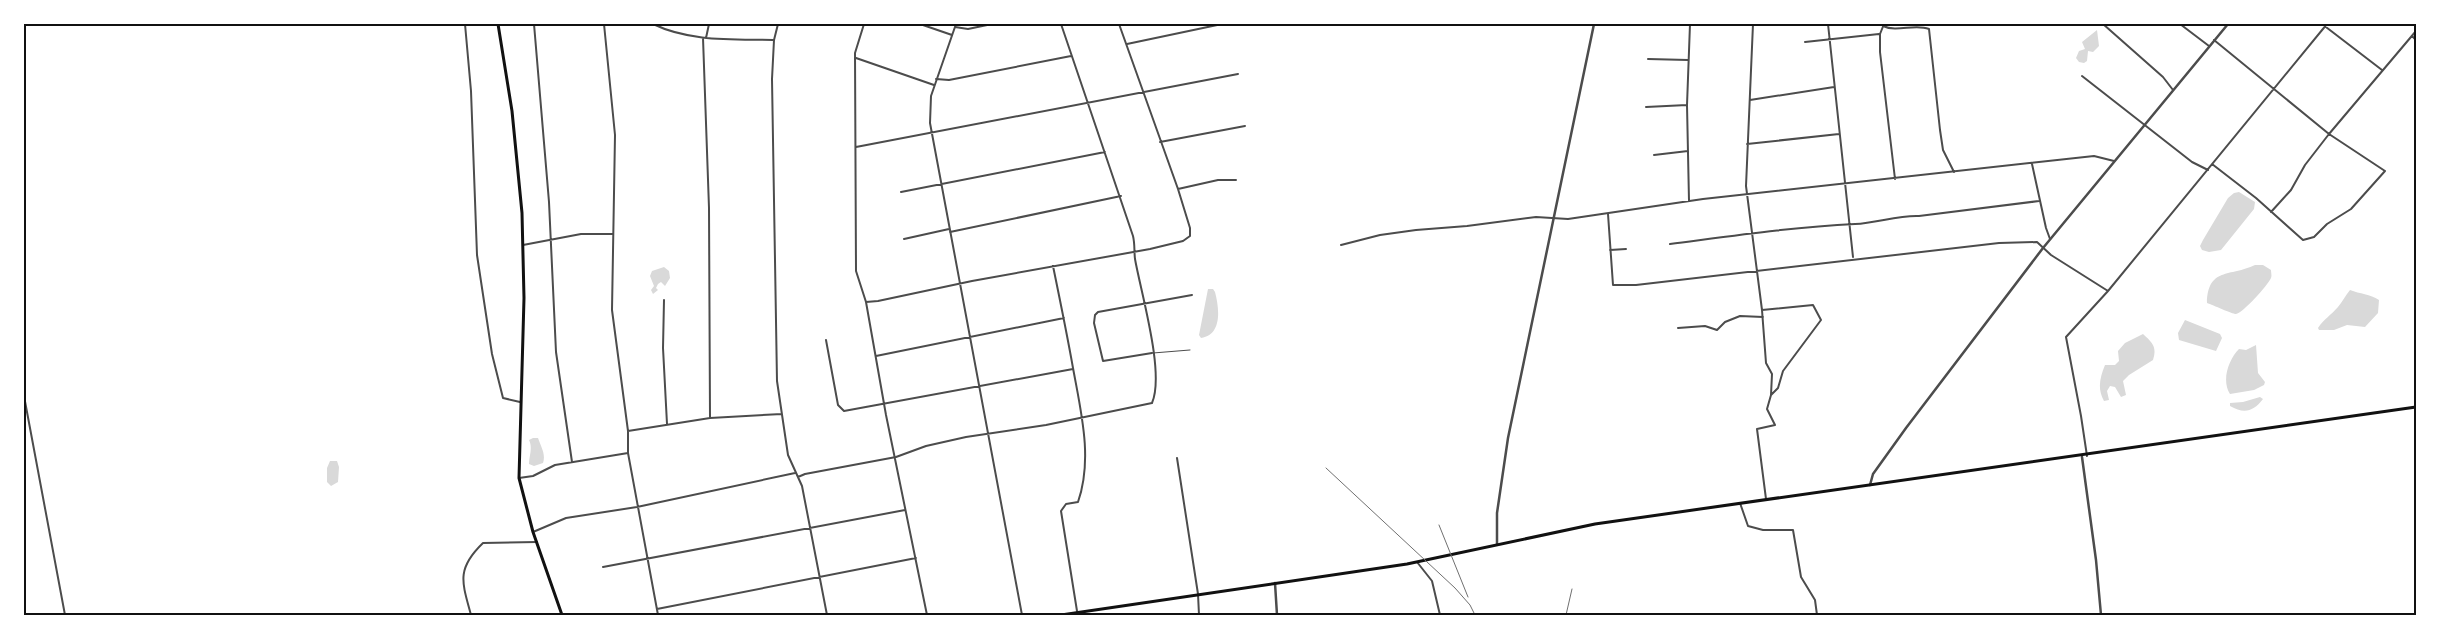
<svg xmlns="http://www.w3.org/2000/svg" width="2440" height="639" font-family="'Noto Sans',sans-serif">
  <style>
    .water { fill: #d9d9d9 }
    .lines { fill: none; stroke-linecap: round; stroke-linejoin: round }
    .service { stroke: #4c4c4c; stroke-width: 1 }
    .minor { stroke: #4c4c4c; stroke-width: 2 }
    .tertiary { stroke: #4c4c4c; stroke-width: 2.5 }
    .secondary { stroke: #111; stroke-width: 3 }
    .rail { stroke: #707070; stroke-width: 1 }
    .neatline { fill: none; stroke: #111; stroke-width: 2 }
  </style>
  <rect width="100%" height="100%" fill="#fff"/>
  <path class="water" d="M2097,30L2099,46L2093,52L2088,51L2087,61L2084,63L2079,62L2076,58L2079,51L2085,49L2082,42Z
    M2239,192L2255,202L2254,209L2221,250L2209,252L2202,250L2200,246L2203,240L2228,198L2234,193Z
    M2255,265H2263L2271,270C2271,272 2272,276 2271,278C2268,285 2243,313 2236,314C2232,314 2213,305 2207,303C2208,267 2230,277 2255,265Z
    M664,267L669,271L670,278L665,286L661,282L658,284L656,288L658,290L653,294L651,290L654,286L650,276L652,271Z
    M1208,289H1213L1215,292C1219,307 1223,335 1201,338L1199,335Z
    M2350,290C2360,294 2370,294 2379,300L2378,313L2365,327L2347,325L2334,330H2319L2318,328C2324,319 2331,315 2338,307C2342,302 2346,295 2350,290Z
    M2185,320L2220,334L2222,338L2216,351L2179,340L2178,333Z
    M2143,334C2153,343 2157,347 2153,360L2129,375L2123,381L2126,395L2121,397L2115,387L2110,386L2107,391L2109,400L2104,401C2097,389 2100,377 2105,365H2115L2119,361L2118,351L2125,343Z
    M2256,345L2258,373L2265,382L2264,385L2254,390L2230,394C2221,380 2229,359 2239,349L2246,350Z
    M2260,397L2263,399C2253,412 2244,414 2230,406V403L2243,402Z
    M533,438H538C541,447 546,454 543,463L534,466L529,464C529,456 533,448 529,440Z
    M330,461H337L339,467L338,482L331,486L327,482V468Z"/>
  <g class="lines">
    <path class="service" d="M1153,353L1190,350"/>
    <path class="minor" d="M465,24L471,91L477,255L492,354L503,398L520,402
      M534,24L549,202L556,352L572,462
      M604,24L615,135L612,310L628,431V453L658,615
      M653,24C690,42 733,39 773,40
      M778,24L774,40L772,79L777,381L788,455L802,486L827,615
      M864,24L855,53L856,271L866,302L886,415L927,615
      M920,24L952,35
      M956,24L931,96L930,123L1022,615
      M1753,24L1746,186L1762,310L1766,363L1772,374L1771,395L1767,409L1775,425L1757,429L1766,499
      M1828,24L1853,257
      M1884,24L1880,34V52L1895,179
      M2103,24L2163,77L2173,90
      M2180,24L2209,46
      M2322,24L2382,70
      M1883,26C1898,33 1914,23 1929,29L1940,130L1943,150L1954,172
      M955,27L968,29L992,24
      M2412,36L2416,40
      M703,38L709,208L710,418
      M706,38L709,24
      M1805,42L1879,34
      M1127,44L1222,24
      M856,58L934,85
      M1648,59L1688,60
      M2082,76L2192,162L2208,170
      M936,79L949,80L1071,56
      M1750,100L1834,87
      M1646,107L1687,105
      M1160,142L1245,126
      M1747,144L1839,134
      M856,147L1238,74
      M1654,155L1688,151
      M2032,164L2046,228L2050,239
      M2212,164L2256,198L2303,240L2314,237L2327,224L2351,209L2385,171L2329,134L2214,40
      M1178,189L1218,180H1236
      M901,192L1105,152
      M1689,201L1687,105L1690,24
      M2271,212L2291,190L2305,165L2329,134L2416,31
      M1608,214L1613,285H1636L1999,243L2037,242L2051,255L2108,291
      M950,232L1121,196
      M904,239L949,229
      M1670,244C1732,236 1793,227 1855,224C1877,223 1898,215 1919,216L2039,201
      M523,245L581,234H612
      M1341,245L1380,235L1416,230L1467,226L1536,217L1568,219L1703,199L2094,156L2114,161
      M1610,250L1626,249
      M1053,266C1060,300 1067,334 1073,368C1081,412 1093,459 1078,502L1066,504L1061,511L1077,611
      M664,300L663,348L667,424
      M866,302L878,301L972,281L1150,249L1183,241L1190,236V228L1178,189L1119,24
      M1762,310L1813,305L1821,320L1783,371L1778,388L1771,395
      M1678,328L1705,326L1717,330L1725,322L1740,316L1763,317
      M826,340L838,405L844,411L1073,369
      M1152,353L1103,361L1094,323L1095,315L1098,312L1192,295
      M876,356L1064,318
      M24,396L65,615
      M628,431L710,418L782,414
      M2087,456L2081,416L2066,337L2108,291L2327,24
      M1177,458L1198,594L1199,615
      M798,477L805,474L896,457L926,446L966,437L1046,425L1152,403C1165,373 1141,293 1135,259C1134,251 1135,244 1133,236L1061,24
      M519,478L533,476L555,465L628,453
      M1740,503L1748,526L1763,530H1793L1801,577L1815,600L1817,615
      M533,532L566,518L637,507L795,473
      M1417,562L1432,581L1440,615
      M603,567L905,510
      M657,609L916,558
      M471,615C462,582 456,569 483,543L537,542"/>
    <path class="tertiary" d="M2082,457L2096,560L2101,615
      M1870,485L1873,474L1906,428L2043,248L2228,24
      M1497,544V513L1508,438L1594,24
      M1275,583L1277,615"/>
    <path class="secondary" d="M498,24L512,111L522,213L524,298L519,478L533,532L562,615
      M1061,615L1407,564L1595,524L2416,407"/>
    <path class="rail" d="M1326,468L1455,588L1470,605L1475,615
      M1439,525L1468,597
      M1566,615L1572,589"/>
  </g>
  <rect width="2440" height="639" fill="none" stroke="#ffffff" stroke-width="50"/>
  <rect x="25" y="25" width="2390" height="589" class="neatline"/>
</svg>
